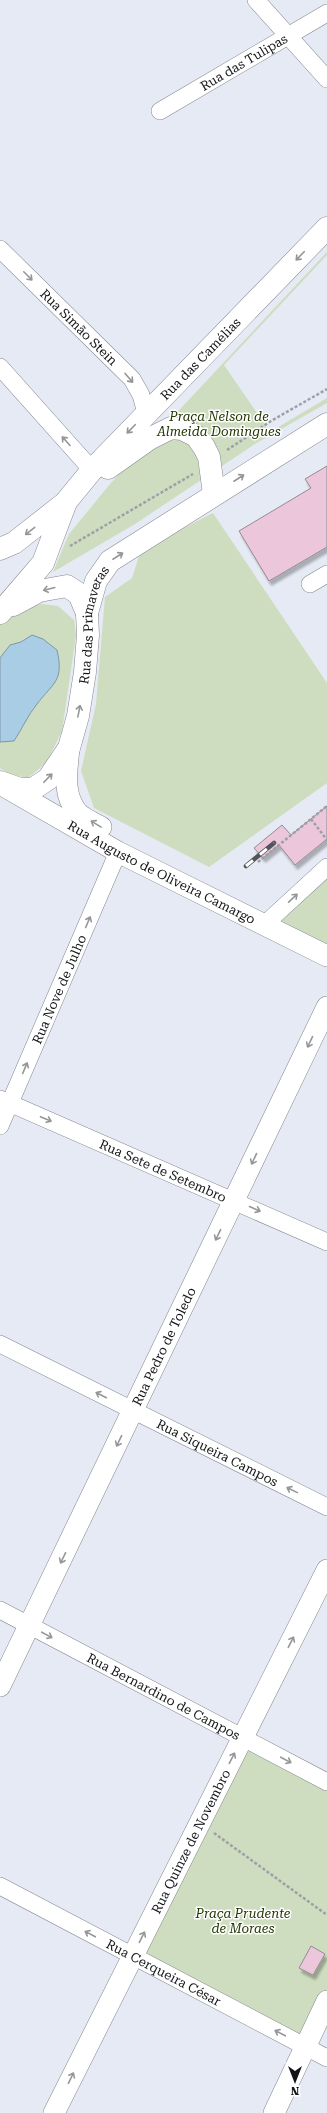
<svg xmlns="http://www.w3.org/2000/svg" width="327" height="2113" font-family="'Roboto Serif',serif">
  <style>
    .green { fill: #ceddc0 }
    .water { fill: #a9cde4; stroke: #7c96a7 }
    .building { fill: #ecc7dc; stroke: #958b90; filter: url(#shadow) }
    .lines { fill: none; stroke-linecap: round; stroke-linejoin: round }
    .minor-casing { stroke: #83878f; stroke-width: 18 }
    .tertiary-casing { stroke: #83878f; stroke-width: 22 }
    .primary-casing { stroke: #83878f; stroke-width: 23 }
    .path { stroke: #9da0a7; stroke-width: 2.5; stroke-dasharray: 3 2; stroke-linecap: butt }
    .minor { stroke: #fff; stroke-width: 17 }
    .tertiary { stroke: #fff; stroke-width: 21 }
    .primary { stroke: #fff; stroke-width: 22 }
    .rail-casing { stroke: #525459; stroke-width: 4.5 }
    .rail { stroke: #fff; stroke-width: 3; stroke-dasharray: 9; stroke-linecap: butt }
    .oneway { stroke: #959697 }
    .labels { text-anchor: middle; stroke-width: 3; stroke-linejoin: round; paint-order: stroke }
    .street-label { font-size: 13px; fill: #141518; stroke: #fff }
    .park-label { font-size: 13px; font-style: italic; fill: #213601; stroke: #fff }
  </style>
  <defs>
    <filter id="shadow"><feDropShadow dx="2.5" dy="4.5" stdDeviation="1" flood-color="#0004"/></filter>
  </defs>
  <rect width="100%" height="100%" fill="#e6eaf4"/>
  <path class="green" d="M327,252V255L224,365L270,432L327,398V403L255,444L135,524L53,572L69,534L110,484Z
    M213,513L327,683V783L209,867L94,808L81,771L96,704L105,597L132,578L141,550Z
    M42,604L58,606L74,620L76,635L62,731L47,762L28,778L9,774L0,768V742L14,741C22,729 28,715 37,704C54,682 64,681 57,650L43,639L32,635L21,642L10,645L0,658V613Z
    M327,867V956L264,925Z
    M243,1738L327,1782V2001L305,2047L132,1956Z"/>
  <path class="water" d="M32,635L43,639L57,650C64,681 54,682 37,704C28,715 22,729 14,741L0,742V658L10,645L21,642Z"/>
  <path class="building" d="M327,466V547L269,581L239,531L311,488L305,479Z
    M327,806V839L295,865L279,845L263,858L254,848L282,825L291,835Z
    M311,1946L325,1954L313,1975L299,1968Z"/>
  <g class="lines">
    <g class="minor-casing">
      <g id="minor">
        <path d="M256,0L327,79"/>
        <path id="s1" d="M160,111L327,13"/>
        <path id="s2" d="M0,249L132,379L141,395L146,413"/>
        <path d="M0,367L92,470"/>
        <path d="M310,584L327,574"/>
        <path d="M264,925L327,867"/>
        <path id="s3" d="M0,1099L327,1242"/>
        <path id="s4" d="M0,1126L118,852"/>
        <path id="s5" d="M0,1344L327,1507"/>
        <path id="s6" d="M0,1610L327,1782"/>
        <path id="s7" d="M0,1886L327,2058"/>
      </g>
    </g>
    <g class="tertiary-casing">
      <g id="tertiary">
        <path d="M69,748C67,771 62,793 77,812C82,818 94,823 101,827"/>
        <path id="s8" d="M2,785L118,852L327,956"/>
        <path id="s9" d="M0,1686L327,1007"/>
        <path id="s10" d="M54,2113L327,1570"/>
        <path d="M274,2113L327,2001"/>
      </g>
    </g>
    <g class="primary-casing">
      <g id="primary">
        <path d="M108,468L149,439L171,428L182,429L196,436L204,447L209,457L214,494"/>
        <path id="s11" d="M0,549L14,543L65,503L92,470L327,228"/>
        <path d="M13,605L39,591L67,586L79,594L87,613"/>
        <path d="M0,613L43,563L66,502"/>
        <path id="s12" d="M0,782L20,789H33L48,779L69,748L78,716L85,672L88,635L87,613L96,581L110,561L327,424"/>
      </g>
    </g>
    <path class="path" d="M227,450L271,421L327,389
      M70,546L193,474
      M311,819L327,840
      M258,862L327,806
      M214,1833L327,1915"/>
    <use href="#minor" class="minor"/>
    <use href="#tertiary" class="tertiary"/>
    <use href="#primary" class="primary"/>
    <g class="rail-casing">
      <path id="rail" d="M246,866L274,843"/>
    </g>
    <use href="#rail" class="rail"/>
  </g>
  <defs><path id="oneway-shaft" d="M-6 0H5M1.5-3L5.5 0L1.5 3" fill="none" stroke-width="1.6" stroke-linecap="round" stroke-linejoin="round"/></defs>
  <g class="oneway">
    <use href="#oneway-shaft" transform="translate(300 256) rotate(134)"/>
    <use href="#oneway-shaft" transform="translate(28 276) rotate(45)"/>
    <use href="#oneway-shaft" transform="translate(129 378) rotate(49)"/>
    <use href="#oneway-shaft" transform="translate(131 429) rotate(134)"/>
    <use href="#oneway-shaft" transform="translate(66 441) rotate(-132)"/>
    <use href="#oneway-shaft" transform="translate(239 478) rotate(-33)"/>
    <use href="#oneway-shaft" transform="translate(30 531) rotate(142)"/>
    <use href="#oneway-shaft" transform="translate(118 556) rotate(-33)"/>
    <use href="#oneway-shaft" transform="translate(49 589) rotate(166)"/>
    <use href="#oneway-shaft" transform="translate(79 711) rotate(-79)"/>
    <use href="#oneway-shaft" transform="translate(48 778) rotate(-46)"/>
    <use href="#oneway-shaft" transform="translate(96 824) rotate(-149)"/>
    <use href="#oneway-shaft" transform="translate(293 898) rotate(-43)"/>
    <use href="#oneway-shaft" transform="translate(88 922) rotate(-67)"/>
    <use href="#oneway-shaft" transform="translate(310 1042) rotate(115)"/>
    <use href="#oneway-shaft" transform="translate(25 1068) rotate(-67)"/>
    <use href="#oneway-shaft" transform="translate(46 1119) rotate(23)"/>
    <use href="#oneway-shaft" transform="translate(254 1159) rotate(115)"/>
    <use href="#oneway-shaft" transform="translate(255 1209) rotate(24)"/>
    <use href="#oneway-shaft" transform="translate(218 1235) rotate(116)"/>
    <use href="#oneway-shaft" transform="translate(101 1395) rotate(-153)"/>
    <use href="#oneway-shaft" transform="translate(119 1441) rotate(116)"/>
    <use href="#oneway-shaft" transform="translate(292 1490) rotate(-154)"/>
    <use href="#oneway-shaft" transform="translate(63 1558) rotate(116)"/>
    <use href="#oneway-shaft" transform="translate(47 1635) rotate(28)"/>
    <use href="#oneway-shaft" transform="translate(291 1642) rotate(-63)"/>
    <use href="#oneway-shaft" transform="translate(232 1758) rotate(-63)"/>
    <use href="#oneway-shaft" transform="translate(286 1760) rotate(28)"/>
    <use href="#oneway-shaft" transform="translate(90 1934) rotate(-152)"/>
    <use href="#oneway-shaft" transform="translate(142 1937) rotate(-63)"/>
    <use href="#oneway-shaft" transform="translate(280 2033) rotate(-152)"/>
    <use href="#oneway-shaft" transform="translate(71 2078) rotate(-64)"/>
  </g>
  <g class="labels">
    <g class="street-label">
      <text dy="5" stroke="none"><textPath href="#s1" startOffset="97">Rua das Tulipas</textPath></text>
      <text dy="5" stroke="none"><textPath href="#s2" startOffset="111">Rua Simão Stein</textPath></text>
      <text dy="5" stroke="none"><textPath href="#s11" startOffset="278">Rua das Camélias</textPath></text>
      <text dy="5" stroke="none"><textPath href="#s12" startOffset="216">Rua das Primaveras</textPath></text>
      <text dy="5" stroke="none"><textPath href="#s8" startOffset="182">Rua Augusto de Oliveira Camargo</textPath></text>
      <text dy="5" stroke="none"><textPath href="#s4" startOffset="149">Rua Nove de Julho</textPath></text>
      <text dy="5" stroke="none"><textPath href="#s3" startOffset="178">Rua Sete de Setembro</textPath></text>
      <text dy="5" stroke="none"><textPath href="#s9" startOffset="377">Rua Pedro de Toledo</textPath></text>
      <text dy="5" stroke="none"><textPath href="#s5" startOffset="243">Rua Siqueira Campos</textPath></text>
      <text dy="5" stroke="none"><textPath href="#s6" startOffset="185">Rua Bernardino de Campos</textPath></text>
      <text dy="5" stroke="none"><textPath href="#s10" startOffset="304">Rua Quinze de Novembro</textPath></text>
      <text dy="5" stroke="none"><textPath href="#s7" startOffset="185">Rua Cerqueira César</textPath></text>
    </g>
    <g class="park-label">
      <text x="219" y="421">Praça Nelson de<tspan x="219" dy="15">Almeida Domingues</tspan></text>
      <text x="243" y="1918">Praça Prudente<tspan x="243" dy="15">de Moraes</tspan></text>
    </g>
  </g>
  <g transform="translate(295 2081) rotate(180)" stroke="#ffffff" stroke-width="3" paint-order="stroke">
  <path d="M0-3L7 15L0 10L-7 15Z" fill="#141518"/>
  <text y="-6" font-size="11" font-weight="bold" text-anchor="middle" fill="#141518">N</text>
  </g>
</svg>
